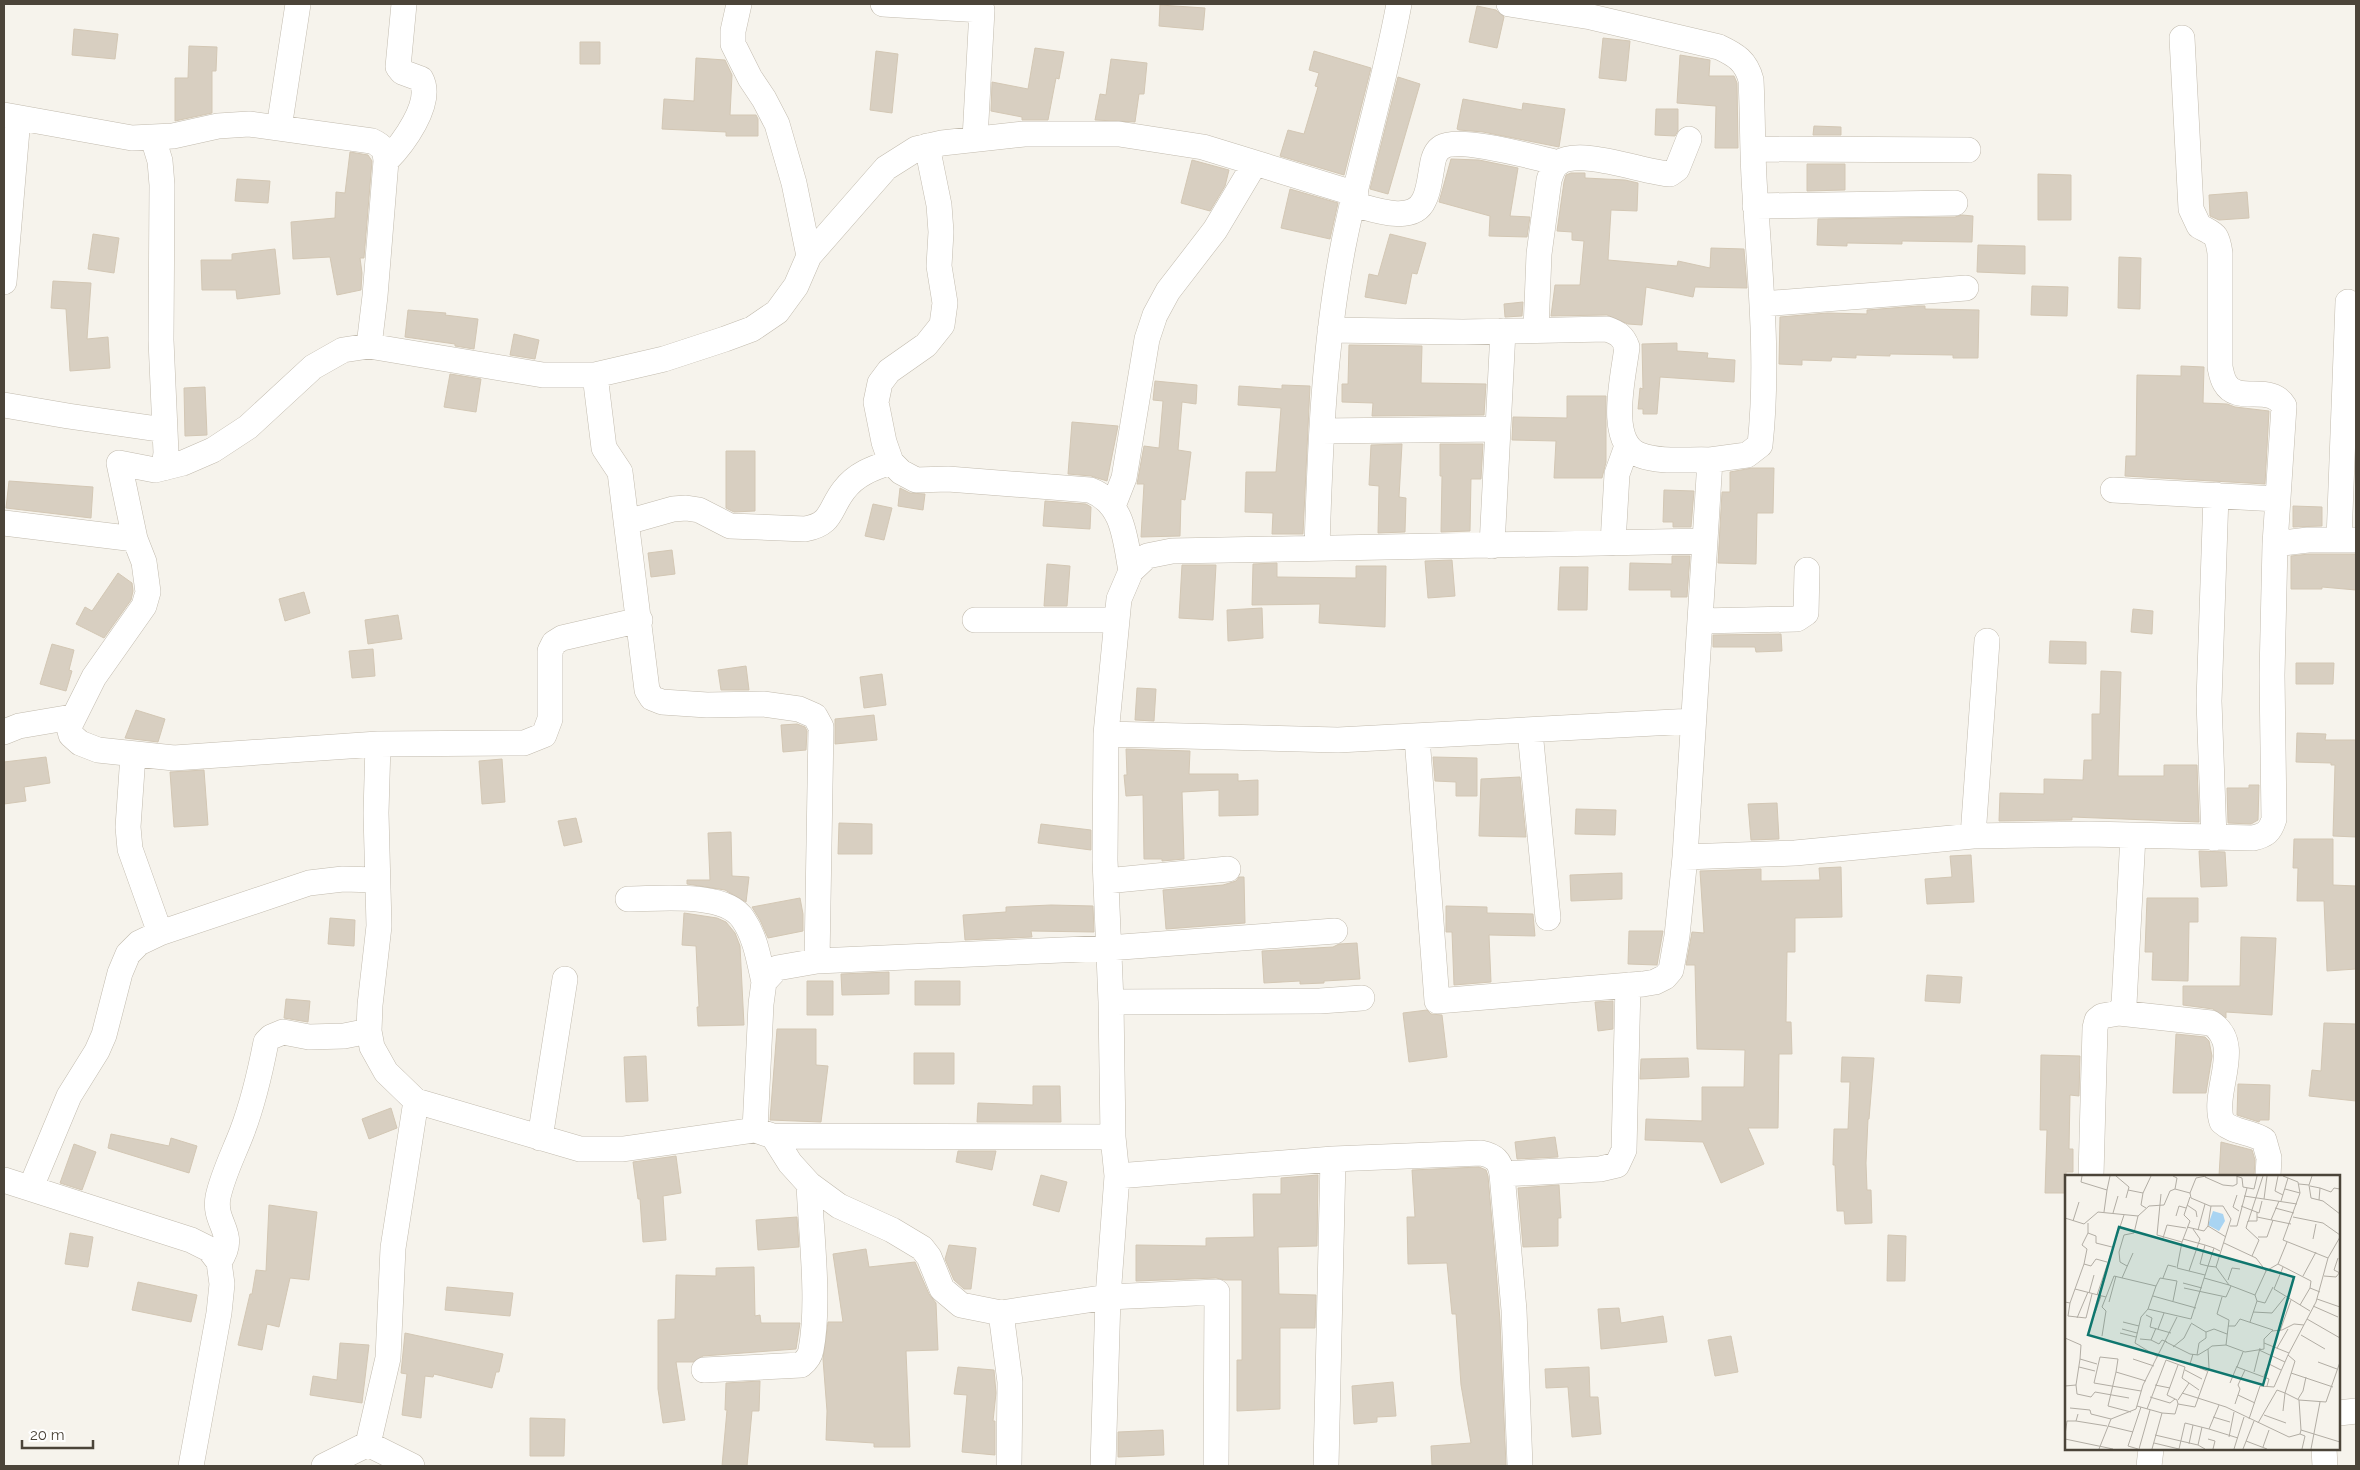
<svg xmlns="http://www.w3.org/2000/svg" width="2360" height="1470" font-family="Raleway,sans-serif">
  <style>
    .building { fill: #d8cfc1; stroke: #d3c7b4 }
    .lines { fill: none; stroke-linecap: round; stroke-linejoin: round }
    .street-casing { stroke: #c2bbae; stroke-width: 26 }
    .street { stroke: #fff; stroke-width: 25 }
    .inset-road { fill: none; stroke: #b2ada4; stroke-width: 1 }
    .view { fill: #0f766e; fill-opacity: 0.15; stroke: #0f766e; stroke-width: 2.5 }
    .inset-edge { fill: none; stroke: #4b4439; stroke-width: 2.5 }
  </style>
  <rect width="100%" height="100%" fill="#f6f3ec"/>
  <path class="building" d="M1160,5L1205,8L1203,30L1159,26Z
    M1477,6L1496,10L1504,17L1497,48L1469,42Z
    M74,29L118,34L115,59L72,55Z
    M1603,38L1630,41L1626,81L1599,78Z
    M580,42H600V64H580Z
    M189,46L217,47L216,71H212V113L175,121V78H188Z
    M1035,48L1064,52L1059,79L1056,78L1048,120H1022V117L991,111L992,82L1028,89Z
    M876,51L898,54L892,113L870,110Z
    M1314,51L1371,68L1344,175L1280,156L1288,130L1304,134L1318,87L1315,86L1319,73L1309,70Z
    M1680,55L1710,60L1709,76H1734L1737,83L1738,148H1715L1716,106L1677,103Z
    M696,58L725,60L732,75L730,115H756L758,119V136H726V132L662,129L664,99L694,101Z
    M1111,59L1147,63L1144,94H1139L1135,122L1095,120L1100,94L1106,95Z
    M1398,77L1420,84L1388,194L1370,189Z
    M1463,99L1522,110L1523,103L1565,109L1559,147L1483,132L1459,130L1457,129Z
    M1656,109H1678V131L1675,136L1655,135Z
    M1814,126L1841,127V135H1813Z
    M350,152L368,155L372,161L364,258H360L362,273L361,290L337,295L330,257L293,259L291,222L335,218L336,192L345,193Z
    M1451,159L1479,160L1518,168L1510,216L1530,217L1527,237L1489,236L1490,216L1439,202Z
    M1192,160L1229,170L1225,186L1210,211L1181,203Z
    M1807,164H1845V190L1807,191Z
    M1571,173H1585V178L1625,180L1638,183L1637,211L1611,210L1608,260L1677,266L1678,261L1710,268L1711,248L1744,249L1747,288L1695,287L1693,297L1646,287L1642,325L1628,324L1607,315L1551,316L1555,285H1580L1584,241L1572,240V232L1557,231L1564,182L1566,175Z
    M2038,174L2071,175V220H2038Z
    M237,179L270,181L268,203L235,201Z
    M1290,189L1338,203L1330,239L1281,228Z
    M2247,192L2249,218L2219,220L2210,216L2209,195Z
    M1962,215L1973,216L1972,242L1902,241V244L1847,243V246L1817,245L1818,219L1955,217Z
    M93,234L119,238L114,273L88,269Z
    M1390,234L1426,243L1417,274L1412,273L1406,304L1365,297L1369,274L1378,276Z
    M1978,245L2025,246V274L1977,272Z
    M275,249L280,294L237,299L236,290H202L201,260H232V254Z
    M2119,257L2141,258L2140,309L2118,308Z
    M53,281L91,283L87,339L108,337L110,368L70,371L66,309L51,308Z
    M2032,286L2068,287L2067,316L2031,315Z
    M1523,302L1522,316L1505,317L1504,304Z
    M1918,306H1925V309L1979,310L1978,358H1953V355L1890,354V356L1856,355V358L1832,357L1831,361L1802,360V365L1779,364L1780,317L1827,313L1867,314V310Z
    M408,310L446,313L445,315L478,319L474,349L455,346V344L405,337Z
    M514,334L539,340L535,359L510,355Z
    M1677,343V351L1708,353L1707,358L1735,360L1734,382L1660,377L1657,414H1643V409H1638L1640,388L1643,389L1642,344Z
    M1349,345L1422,346L1421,383L1486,384L1484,415L1372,416L1373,403L1342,402V384H1348Z
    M2181,366L2204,367L2203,403L2227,404L2235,407L2269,411L2265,484L2125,476L2126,456H2136L2137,375L2181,376Z
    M450,374L481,379L476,412L444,407Z
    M1155,381L1197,385L1196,404L1182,402L1178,450L1191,452L1185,500L1181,499L1180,536L1141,537L1144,484H1137L1144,446L1159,448L1163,401L1153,400Z
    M1282,385L1310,386L1303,534H1272L1273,513L1245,512L1246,472H1276L1281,408L1238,405L1239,386L1282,389Z
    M205,387L207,435L185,436L184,388Z
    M1567,396H1606V462L1602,478H1554L1556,441L1512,440L1513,417L1567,418Z
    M1072,422L1118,426L1107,481L1091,476L1068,474Z
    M1402,444L1399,497L1406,498L1405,532L1378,533L1379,486L1369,485L1371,445Z
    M1440,444H1483L1481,479H1471L1470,531L1441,532L1442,476H1440Z
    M726,451H755V511L734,512L726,508Z
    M1752,468H1774L1773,513H1757L1756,564L1718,563L1722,492H1730V472Z
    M9,481L93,487L91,518L6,508Z
    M900,488L910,493L925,494L923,510L898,506Z
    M1664,490L1694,491L1691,527H1673V522H1663Z
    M1045,501L1086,504L1091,507L1090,529L1043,526Z
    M873,504L892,508L884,540L865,536Z
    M2293,506L2322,507V526L2293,527Z
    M672,550L675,574L651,577L648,553Z
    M2309,554H2356V590L2322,587V589H2291V556Z
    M1672,556H1690L1687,597H1671V590H1629L1630,563L1672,564Z
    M1452,560L1455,596L1428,598L1425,561Z
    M1277,563V577L1356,578V566H1386L1385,627L1319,623L1320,604L1252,605L1253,564Z
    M1047,564L1070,566L1067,606H1044Z
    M1182,565H1216L1213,620L1179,618Z
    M1560,567H1588L1587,610H1558Z
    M118,573L132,583L133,591L131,600L104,638L76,624L85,607L92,611Z
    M304,592L310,613L285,621L279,599Z
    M1262,608L1263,638L1228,641L1227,610Z
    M2133,609L2153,611L2152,634L2131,632Z
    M398,615L402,639L368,644L365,620Z
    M1781,634L1782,651L1756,652L1755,647H1713V635Z
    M2050,641L2086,642V664L2049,663Z
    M52,644L74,650L69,670L72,671L66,691L40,684Z
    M373,649L375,676L352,678L349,651Z
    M2296,663H2334L2333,684H2296Z
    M746,666L749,690H721L718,670Z
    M2101,671L2121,672L2118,776H2164V765H2197L2199,822L2072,817V820L1999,821L2000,793L2044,794V779L2083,780L2084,760H2092V714H2100Z
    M882,674L886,705L864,708L860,677Z
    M1137,688L1156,689L1154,721L1135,720Z
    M136,710L165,719L158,742L125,738Z
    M874,715L877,740L835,744V719Z
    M797,724L805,727L807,731L806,750L783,752L781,725Z
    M2297,733L2326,734L2325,740H2356V837L2333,836L2335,765H2331V763L2296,762Z
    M1126,749L1190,751L1189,774H1238V781L1258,780V815L1219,816V790L1182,792L1184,859L1162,861V859H1144L1143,795L1126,796L1124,775H1127Z
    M46,757L50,783L24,787L26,801L4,804V762Z
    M1433,757L1477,758V796H1456V782L1435,781Z
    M502,759L505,802L482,804L479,761Z
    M204,770L208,825L174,827L170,772Z
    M1520,777L1526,837L1479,836L1481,779Z
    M2249,785H2259L2258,820L2251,824L2228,823L2227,788H2249Z
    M1777,803L1779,839L1751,840L1748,804Z
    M1576,809L1616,810L1615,835L1575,834Z
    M576,818L582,842L564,846L558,821Z
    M839,823L872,824V854H838Z
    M1041,824L1091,830V850L1038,843Z
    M731,832L732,876L749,877L746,902L725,890L687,884V880H710L708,833Z
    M2294,839H2333V885L2356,886V969L2327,971L2324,901H2297L2298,868H2293Z
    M2199,851L2225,852L2227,886L2201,887Z
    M1971,855L1974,902L1927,904L1925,879L1952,877L1950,856Z
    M1841,867L1842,917L1795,918V952H1787L1786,1022H1791L1792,1054H1779L1778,1128H1748L1764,1164L1721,1183L1703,1142L1645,1140L1646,1119L1702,1121V1087H1744L1745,1050L1697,1049L1695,965H1686L1692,932L1704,933L1700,871L1761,869V881L1820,880L1819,868Z
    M1622,873V899L1571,901L1570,875Z
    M1239,877H1244L1245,923L1166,929L1163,890L1223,885L1236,881Z
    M800,898L803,914V931L768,938L760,920L752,907Z
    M2147,898H2198V922H2189L2188,981L2152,980L2153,952H2145Z
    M1051,905L1093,906L1094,932L1031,931L1032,937L965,940L963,915L1006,912V907Z
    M1446,906L1487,907V913L1533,914L1535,936L1489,935L1491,982L1454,985L1452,932H1446Z
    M684,913L717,918L726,922L735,933L740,946L744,1025L698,1026L697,1007H699L696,946L682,945Z
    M330,918L355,920L354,946L328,944Z
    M1629,931H1663L1657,965L1628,964Z
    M2241,937L2276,938L2272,1015L2226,1012V1018L2213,1009L2183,1005V986H2240Z
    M1357,943L1360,979L1324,981V983L1300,984V981L1264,983L1262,951L1333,947L1339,944Z
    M889,972V994L842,995L841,974Z
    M1927,975L1962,977L1960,1003L1925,1001Z
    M807,981H833V1015H807Z
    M915,981H960V1005H915Z
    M286,999L310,1001L308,1022L284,1018Z
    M1613,1001V1029L1598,1031L1595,1002Z
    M1427,1010L1431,1014L1442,1015L1447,1057L1409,1062L1403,1013Z
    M2324,1023L2356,1024V1101L2309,1096L2312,1070L2321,1071Z
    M777,1029H816V1065L828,1066L821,1122L770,1120Z
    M2176,1034L2205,1037L2209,1041L2212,1056L2206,1093H2173Z
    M914,1053H954V1084H914Z
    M2041,1055L2080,1056L2079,1096L2070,1095L2069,1149H2073V1172H2066V1193H2045L2047,1130H2040Z
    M646,1056L648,1101L626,1102L624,1057Z
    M1842,1057L1874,1058L1869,1119H1868L1866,1163L1867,1190H1871L1872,1223L1845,1224L1844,1211H1837L1835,1165H1833L1834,1129H1848L1850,1082H1841Z
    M1688,1058L1689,1077L1640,1079L1641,1059Z
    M2238,1084L2270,1085L2269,1120H2260L2259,1122L2237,1115Z
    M1033,1086H1060L1061,1122H977L978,1103L1033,1105Z
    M391,1108L397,1128L369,1139L362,1119Z
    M111,1134L169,1146L171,1138L197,1146L189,1173L108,1148Z
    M1555,1137L1558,1157L1517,1159L1515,1142Z
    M2221,1142L2252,1150L2255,1160L2254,1176H2219Z
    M74,1144L96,1152L82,1190L60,1183Z
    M958,1151H996L992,1170L956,1162Z
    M676,1156L681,1193L663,1196L666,1240L643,1242L640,1199H638L633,1162Z
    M1479,1167L1486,1170L1488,1176L1495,1256L1500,1321L1506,1466H1432L1431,1446L1471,1443L1461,1385L1456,1314H1452L1447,1263L1408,1264L1407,1217H1415L1412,1170Z
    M1041,1175L1067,1182L1059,1212L1033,1205Z
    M1318,1175L1317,1246L1278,1247L1279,1294L1316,1295L1315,1328H1280V1409L1237,1411V1360H1242V1280H1225L1216,1278L1136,1281V1245L1206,1246V1238L1254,1237L1253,1194H1281V1178Z
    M1559,1185L1561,1218H1558V1246L1523,1247L1518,1188Z
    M269,1205L317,1212L309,1280L290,1278L279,1327L267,1324L262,1350L238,1345L250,1294H252L256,1270L266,1271Z
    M797,1217L799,1247L758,1250L756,1220Z
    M70,1233L93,1237L88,1267L65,1264Z
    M1888,1235L1906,1236L1905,1281H1887Z
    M949,1245L976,1248L971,1289H964L954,1280L945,1259Z
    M866,1249L869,1267L915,1262L929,1294L936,1303L938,1350L906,1351L910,1447H874V1443L826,1440L827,1411L823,1359L828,1322H843L833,1254Z
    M754,1267L755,1316L760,1315L761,1323H800L796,1349L703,1356L693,1362H676L685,1420L663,1423L658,1389V1320L675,1319L676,1275L716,1276V1268Z
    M138,1282L197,1295L191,1322L132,1310Z
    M447,1287L513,1293L510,1316L445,1310Z
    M1619,1308L1621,1323L1663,1316L1667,1342L1601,1349L1598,1309Z
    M405,1333L503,1354L499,1372H496L492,1388L434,1374L433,1377L425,1376L421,1418L402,1415L407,1374L401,1373Z
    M1731,1336L1738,1372L1715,1376L1708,1340Z
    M340,1343L369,1345L362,1403L310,1395L313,1376L337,1380Z
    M958,1367L994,1370L996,1393L993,1421H995V1455L962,1452L967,1395L954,1394Z
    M1589,1367L1590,1397H1598L1601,1434L1572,1437L1568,1387L1546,1388L1545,1369Z
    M760,1381L759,1411H752L747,1466H722L727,1410H725L726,1383Z
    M1393,1382L1396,1416L1377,1417V1422L1354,1424L1352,1386Z
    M530,1418L565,1419L564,1456H530Z
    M1163,1430L1164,1455L1118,1457V1432Z"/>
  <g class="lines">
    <g class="street-casing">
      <path id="street" d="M883,4L982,10L975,139
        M1509,4L1591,17L1719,47C1736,55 1746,61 1751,80C1753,118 1752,156 1755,194C1760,277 1769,362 1760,445L1747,455L1710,460L1705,541
        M2182,38L2191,209L2199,226C2215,235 2217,233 2220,253V367C2221,372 2222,378 2225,383C2237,405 2271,383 2284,406L2275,544
        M4,115L132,138L173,136L218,126L249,124L372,141C383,146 385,150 386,161L375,296L369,346
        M279,128L298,4
        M153,138L160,161L162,185L161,340L166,453L164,468
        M927,146L939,205L941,232L939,266L945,303L942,325L926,345L889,371L880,383L876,402L884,442L891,462L901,472L916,480L948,479L1090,490C1124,503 1125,539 1131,571
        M1753,149L1968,150
        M386,161C402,145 434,103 421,79L402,72L398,67L404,4
        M1353,204C1372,209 1413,225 1424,200C1429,191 1430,177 1432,167C1433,159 1435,151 1442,147C1459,136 1537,158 1559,163
        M1755,206L1955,203
        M809,256L886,168L916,149L942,143L1024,134H1119L1203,147L1356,194
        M4,282L18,118
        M1762,304L1966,288
        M1330,330L1463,332L1607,329C1618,333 1623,336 1627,347C1624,374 1606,443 1640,455C1661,463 1688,459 1710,460
        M1536,330L1539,254L1549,180C1551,174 1553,167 1558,163C1580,147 1645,173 1670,174L1677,169L1689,139
        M595,375L604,448L620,472L647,690L652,698L662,702L707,705L763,704L799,709L815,716L821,727L817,961
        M4,405L68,416L165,430
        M1322,431L1498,429
        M2113,490L2277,499
        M1113,506L1124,478L1147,339L1155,315L1168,291L1215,230L1255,163
        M627,522L673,509L686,508L699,510L730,526L805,529C833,524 829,509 844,490C856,474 873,468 891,462
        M4,523L135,539
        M2339,540L2348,302
        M1613,543L1617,474L1627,446
        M1492,546L1503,331
        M1317,548C1320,447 1324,346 1343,247C1359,165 1384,86 1399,4
        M640,620L562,638L554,643L550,651V719L544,735L524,743L378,744L174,758L98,750L80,743L71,735L69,727L94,677L144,606L148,592L144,562L135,539L119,463L155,470L183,463L213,450L248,427L313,367L343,350L369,346L543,375H595L664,359L725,339L752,329L777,312L796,286L809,256L794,183L777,124L764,99L750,78L733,44V31L739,4
        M975,620H1117
        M1700,621L1797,619L1806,613L1807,570
        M1530,731L1548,918
        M4,732L19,726L72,717
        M1106,734L1338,740L1693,721
        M1417,737L1437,1001L1643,984L1655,982L1665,977L1671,970L1677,936L1685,857
        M378,744L376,813L379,926L370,1005L369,1031L372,1047L386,1072L416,1101
        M133,755L128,827L130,849L160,933
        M1973,836L1987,641
        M2214,838L2209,701L2216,495
        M1106,881L1228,869
        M628,899C659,899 725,891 743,919C756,938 759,961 764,982
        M1111,1002L1320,1001L1362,998
        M2119,1013L2211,1023C2245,1045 2211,1091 2222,1122C2234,1133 2250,1131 2264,1140L2269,1158L2268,1176
        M755,1130L761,1004L764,982L777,968L817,961L1108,948L1335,931
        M773,1136L1113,1137
        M540,1138L565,979
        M1502,1174L1600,1169L1617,1165L1624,1150L1628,985
        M1117,1176L1333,1159L1481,1153C1495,1156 1500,1161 1502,1174L1514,1310L1520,1466
        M2091,1176L2095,1028L2097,1020L2102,1016L2119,1013L2124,1004L2133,836
        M4,1180L191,1240L209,1249L219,1262L222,1284L219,1313L191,1466
        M31,1187L69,1096L97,1051L104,1035L120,973L128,954L139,943L160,933L309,883L343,879L377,880
        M219,1262C239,1233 213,1225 218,1197C223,1174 234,1153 242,1132C253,1103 260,1073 266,1042L271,1037L283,1032L309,1037L344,1036L369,1031
        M704,1370L801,1365C806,1361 810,1356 811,1350C820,1302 811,1234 809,1184
        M2339,1413L2356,1411
        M2324,1449L2325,1466
        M324,1466L368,1444
        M412,1466L368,1444L388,1358L393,1248L416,1101L580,1149H623L755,1130L773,1136L790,1163L809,1184L839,1206L892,1230L922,1248L929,1257L942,1289L961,1305L1001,1313
        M1009,1466L1010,1382L1001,1313L1108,1297L1117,1176L1113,1137L1111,1002L1105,860L1106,734L1119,599L1131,571L1147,556L1172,551L1705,541L1685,857L1795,853L1973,836L2089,834L2253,838C2266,835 2270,832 2274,819L2272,675L2275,544L2308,540H2356
        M1103,1466L1108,1297L1217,1292L1216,1466
        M1326,1466L1333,1159
        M2149,1466L2151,1449"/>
    </g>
    <use href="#street" class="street"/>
  </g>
  <g transform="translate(2065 1175)">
    <rect width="275" height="275" fill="#f6f3ec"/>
    <path d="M148,36L158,39L160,46L154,56L143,50Z" fill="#a9d4f2"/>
    <path class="inset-road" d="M17,1L16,7L42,15L45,1M51,1L64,12L61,23M108,1L112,3L110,14M171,1L177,3L178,12L189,14L192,1M213,1L210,16L218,20M218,1L233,7L235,18L218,65L263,83M140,2L158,10L168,11L172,9V2M234,9L244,10L247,1M244,10L246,23L258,26L275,39M245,11L255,13L254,25M255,13L266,17L269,13L275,14M220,14L235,18M63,15L78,18L86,1M78,18L76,30L81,33M125,18L131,3L141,1M96,19L92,60L117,67L112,93L140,100M172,20L168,32L174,36M179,21L232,29M199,24L202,1M216,26L223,3M122,30L131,36L132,42M146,31L143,51L161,62M176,31L194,38L197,26M210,33L229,38M39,37L42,15M48,38L53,21M111,41L114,31L121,33M192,42L226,49M228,42L258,48L275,60M0,43L19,49L33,37L73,41L84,31L99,30L105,16L110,14L125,18L126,23L145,31H158L166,44L151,92L143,91L126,144L83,134L91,111L49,101L41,122L10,114L5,128L0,127M206,45L214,26M8,46L14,27M183,47L198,1M23,48V58L17,70L22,74L19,89L26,91L31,84L42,87M165,51H172L182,13M122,52L139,56L143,51M133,55L140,29M23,58L31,61V68L47,72M193,62H202L208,45M275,62L263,83L251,127L223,180L230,186L220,218L234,225L236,255L275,267M98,63L102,50L121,53M118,64L140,70M248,64L251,49M117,67L125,46L119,40L125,22M149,73L143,91L135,89L140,70L149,73L155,76M187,81L194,65L181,53L183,46H192V37M273,83L269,95L275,98M213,89L222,67M62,91L55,87L54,77L59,60L69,58L73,41M151,92L164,110L190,120L201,96L191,83L159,68M218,92L209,114L245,136M124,96L135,64L128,54M201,96L213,89L246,106L245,113L255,117M238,101L251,77M259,101L271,102L275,97M57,103L68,78M98,103L103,90L111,92M139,103L164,110M163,105L167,93L175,94M118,108L137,113M91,111L95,103L112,106L108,126M119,113L161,122L166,111M10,114L19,89M24,118L29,100M32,120L59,40M88,121L131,133M157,122L152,139L164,145L161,170M252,124L275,132M192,126L200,128L208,112M44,127L51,101M5,128L3,141L21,143L27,119M235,130L245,113M248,131L273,142M83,134L76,142L70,168L93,182M188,137L207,138L220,122M30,138L36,121M81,140L87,143L85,152L106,158M12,143L23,117M242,144L275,163M58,147L74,151M185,147L192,126L190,120M126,148L141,157M57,154L72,158M93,154L99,138M207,156L217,155L229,149L239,150M215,156L226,125M55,158L71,162M236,160L260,174M37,161L41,136L37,132L41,122M0,163L16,170L15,184M75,164L86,165L91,153M86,165L94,169L97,165L102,167M101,167L125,179L133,180L143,174M199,168L224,178M108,172L119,163L126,149M212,173L223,154M194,175L220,187M178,177L172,192L204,204L202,211M128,179L125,189L142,196M132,180L134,168L141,163V157L149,154L162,159M68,184L89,191M253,187L272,194M113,190L102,220L112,225L113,229M14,192L30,196M120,195L137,204M51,197L43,231L66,237M189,197L195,173M226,198L268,212M199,201L204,189L216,195M165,208L172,191M11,210L12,219L26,222L30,217L64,223M90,210L105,213M0,211L11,210L15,184L32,189M212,215L220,218L218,236M76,216L29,208L35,182L53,184L51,197L81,206M117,218L161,232L224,262L235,259L236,255M173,220L190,228M85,222L105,228L110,224M233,224L238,216L241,202M113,225L124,208M234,225L261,227L275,187M170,229L175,214L173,210L180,195M72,231L97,238L87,274M5,233L25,235L26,239L46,244M82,234L101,185L120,192L117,203L134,215M97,238L110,239L113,229L130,232L144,193L143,174L147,171L161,170L180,177L199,174V164L208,155L175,144L170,151H163M199,240L221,248M148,242L165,247M184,244L195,211L209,212L223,180M11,246L42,251M193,248L212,215M43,251L68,257M137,252L133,270L140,274M144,254L173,263M235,259L240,261L237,274M0,260L2,246H11L13,239M90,260L133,270M164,262L169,237M0,264L48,274M143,264L150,266L148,274M181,266L202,274M89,268L114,274M124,269L128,250M198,272L204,255M34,274L46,244L71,234L78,210L112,142M73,274L63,271L76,232M74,274L85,235M114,274L120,248L144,254L154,230M169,274L179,242M178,274L189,246M246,274L255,227"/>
    <path class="view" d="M54,52L229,102L198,210L23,160Z"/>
    <rect width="275" height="275" class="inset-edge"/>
  </g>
  <rect width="2360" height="1470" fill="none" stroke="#4b4439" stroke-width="10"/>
  <path d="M22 1440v8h71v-8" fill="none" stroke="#4b4439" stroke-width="2.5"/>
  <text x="30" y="1440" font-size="15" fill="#4b4439" stroke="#ffffff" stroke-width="4" paint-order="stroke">20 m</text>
</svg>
